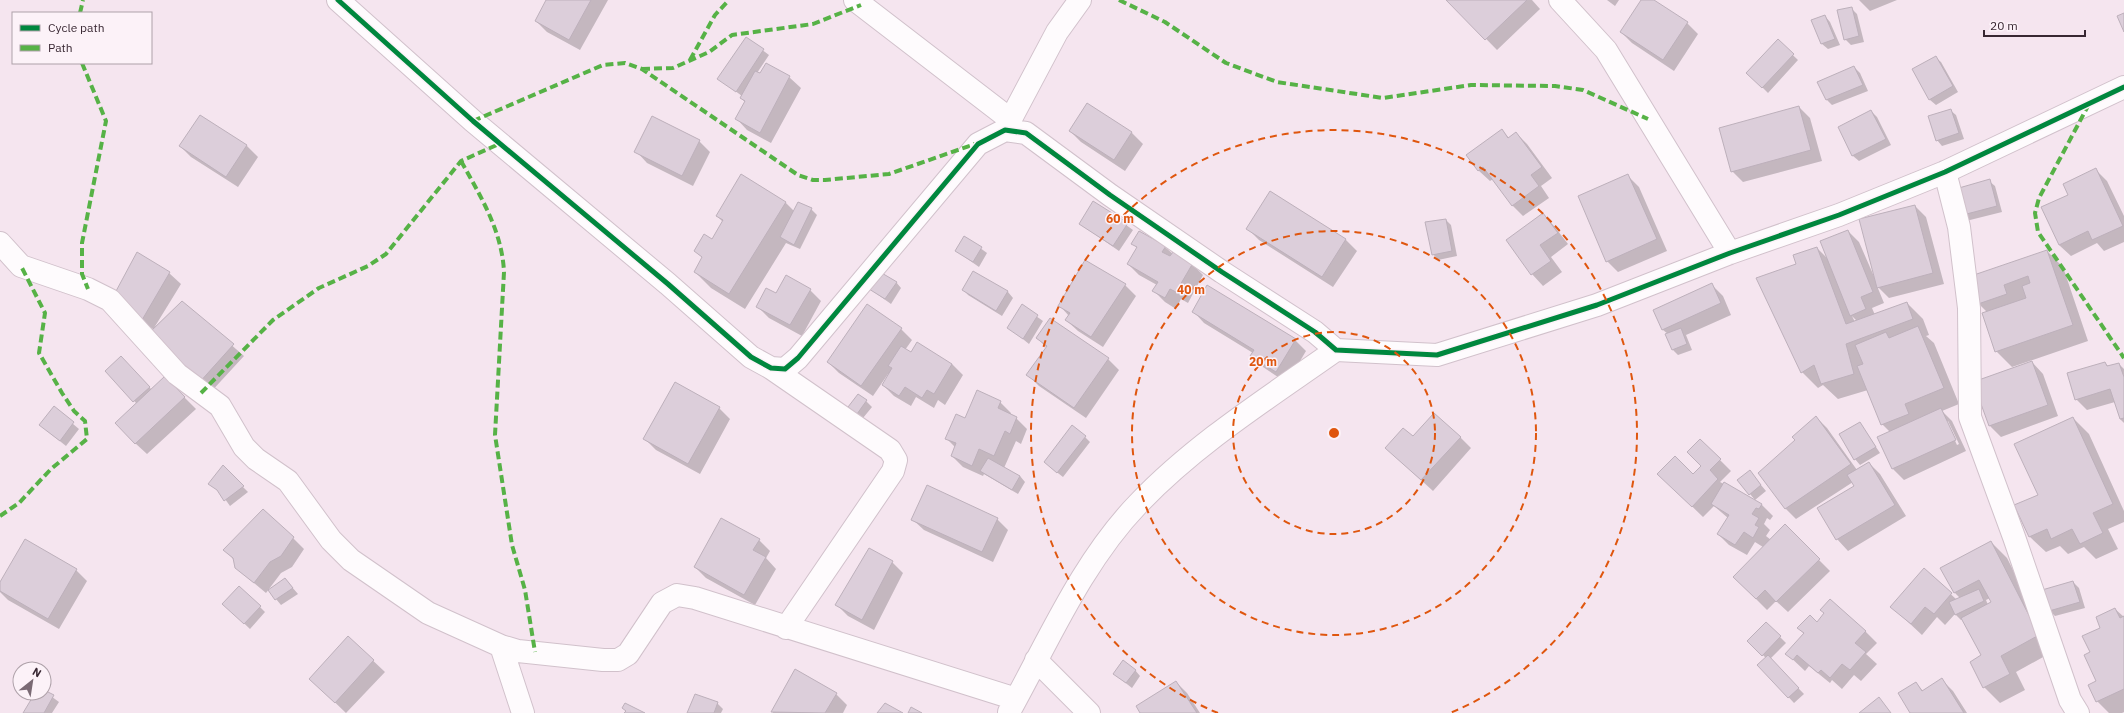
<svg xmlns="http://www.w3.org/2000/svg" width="2124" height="713" font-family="'IBM Plex Sans',sans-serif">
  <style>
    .shadow { fill: #0003; fill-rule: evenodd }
    .building { fill: #dcceda; stroke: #bdb0bb }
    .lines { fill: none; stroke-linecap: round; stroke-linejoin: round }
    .minor-casing { stroke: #d1c1cb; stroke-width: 24 }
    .minor { stroke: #fefbfd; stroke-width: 22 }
    .quiet { stroke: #56b246; stroke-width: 4; stroke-dasharray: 8 4; stroke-linecap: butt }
    .cycleway-casing { stroke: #fcf2f8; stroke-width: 8 }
    .cycleway { stroke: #00873e; stroke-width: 5 }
    .ring { fill: none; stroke: #df560e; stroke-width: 2; stroke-dasharray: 7 5 }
    .centre { fill: #df560e; stroke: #fcf2f8; stroke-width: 2 }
    .ring-label { font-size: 12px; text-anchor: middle; font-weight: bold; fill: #df560e; stroke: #fcf2f8; stroke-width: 3; stroke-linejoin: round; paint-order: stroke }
  </style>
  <rect width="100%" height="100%" fill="#f5e5ef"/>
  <path class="shadow" d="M548,0H608L580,50L547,32L536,21Z
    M1448,0H1532L1540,9L1497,50Z
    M1607,0H1619L1615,6Z
    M1643,0H1652L1687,23L1698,34L1674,71L1632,43L1621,32Z
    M1859,0H1897L1870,11Z
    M1851,8L1857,14L1864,42L1851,45L1845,39Z
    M1825,16L1830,22L1840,45L1828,49L1822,44Z
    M746,38L769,55L757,73L789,77L801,88L771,143L747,130L736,118L745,102L741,98L742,96L719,79Z
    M1778,41L1798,60L1768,93L1748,73Z
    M1935,57L1941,62L1958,92L1936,105L1930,100L1913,70Z
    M1854,67L1860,73L1868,91L1832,105L1827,100L1819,82Z
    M1087,104L1132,133L1143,144L1125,171L1081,142L1070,131Z
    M1799,107L1810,118L1822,161L1743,182L1732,171Z
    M1950,110L1956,115L1964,139L1942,146L1937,140Z
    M1871,111L1877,117L1891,145L1859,161L1853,156L1839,128Z
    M200,116L247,146L258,157L238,187L191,157L180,146Z
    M1502,130L1509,138L1516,133L1527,144L1552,178L1541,186L1549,198L1523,216L1512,205L1493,179L1490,181L1478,170Z
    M699,141L710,152L693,186L647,163L636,151Z
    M2096,170L2107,181L2124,216V242L2104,251L2097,243L2071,256L2059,245L2069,195Z
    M1628,176L1639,187L1667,251L1618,272L1607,261Z
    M1989,181L1995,186L2002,212L1966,221L1960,216Z
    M1271,192L1346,240L1357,251L1333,287L1259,240L1248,229Z
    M785,202L794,211L798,203L811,209L817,215L800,249L786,243L745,309L711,288L695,272L703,258L695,251L712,240L723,222L717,216Z
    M1094,202L1133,230L1119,251L1080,224Z
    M1915,206L1926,217L1944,284L1889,298L1877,286L1884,303L1872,308L1875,315L1907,303L1923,319L1929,335L1926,336L1934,343L1959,404L1942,411L1952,421L1966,451L1904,480L1893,469L1890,432L1882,424L1868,390L1838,399L1823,385L1818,388L1802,372L1758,279L1797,264L1817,248L1829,260L1848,231L1859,242L1876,281ZM1852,316L1857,321L1855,322ZM1946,421H1948L1959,444L1957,445Z
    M1543,214L1554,226L1568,244L1551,257L1562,272L1543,286L1532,274L1507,240Z
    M1446,220L1451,225L1457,256L1438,260L1433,254Z
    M965,237L987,253L979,267L956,251Z
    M1133,244L1165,247L1173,254L1192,264L1203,275L1188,303L1181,299L1176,309L1165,302L1154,291L1157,285L1139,275L1128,264L1137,248Z
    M2047,251L2063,267L2088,341L2012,367L1996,351L1987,312L1978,303Z
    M974,272L1008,292L1013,298L1002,316L968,295L963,289Z
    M169,273L181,284L154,328L182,302L244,356L209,394L154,330L134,314Z
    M896,282L901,288L891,304L870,289Z
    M1125,285L1136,296L1103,347L1078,331L1066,320L1069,316L1060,306Z
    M1712,285L1723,296L1731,315L1686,335L1692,350L1678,355L1673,350L1666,335L1668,334L1663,330L1655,311Z
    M810,290L821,301L802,336L769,318L758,307L776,295Z
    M1022,306L1043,321L1029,344L1009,328Z
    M1193,311L1295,340L1306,351L1287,383L1263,367L1251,356L1253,353L1204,323Z
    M901,329L912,340L905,350L911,353L952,364L963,375L945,405L938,400L934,408L916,397L911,406L894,396L883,385L889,375L888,374L873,396L839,373L828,362Z
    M1037,338L1108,359L1119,370L1086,418L1039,386L1028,375L1047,348Z
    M2032,362L2043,374L2058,416L2001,437L1990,426L1974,383Z
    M126,363L152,390L176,389L196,409L147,454L135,443L137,404L106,371Z
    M2105,363L2109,367L2119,364L2124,369V423L2120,419L2115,402L2087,410L2076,399Z
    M866,401L872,407L863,418L849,407Z
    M1000,402L1011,413V415L1016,418L1027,429L1021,444L1016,441L1004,468L1020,476L1025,482L1018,494L984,474L983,476L963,467L952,456L955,447L946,438L965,419Z
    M54,408L79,429L66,446L46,430Z
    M719,408L730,419L700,474L656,450L645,439Z
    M1816,417L1827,428L1857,470L1869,463L1880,474L1906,516L1848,551L1837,539L1855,486L1853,482L1796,519L1785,508L1796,440Z
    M2073,418L2089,434L2124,511V522L2108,529L2118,549L2096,559L2084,547L2068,554L2060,546L2046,552L2030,537L2015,506L2039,495Z
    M1860,423L1880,453L1860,465L1855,459Z
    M1085,437L1090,442L1063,477L1050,467Z
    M1413,437H1460L1471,448L1433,491L1398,459Z
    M1720,460L1731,471L1720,482L1762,505L1773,516L1770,520L1767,518L1764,524L1770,530L1766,536L1771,540L1785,526L1830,571L1788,612L1776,601L1767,610L1734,577L1763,547L1755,542L1747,555L1729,545L1718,534L1728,518L1714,506L1703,517L1670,485L1693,476Z
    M223,467L248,492L230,506L220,492L210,484Z
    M1750,472L1766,491L1755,500L1750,494Z
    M912,519H997L1008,530L993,562L924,530Z
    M293,538L304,549L292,567L281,573L266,593L236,568L234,560L225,550Z
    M759,540L770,551L766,558L776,569L755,605L706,578L695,567Z
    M1991,542L2007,558L2054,651L2016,672L2025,690L2000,703L1984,687L1983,656L1963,619L1961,620L1955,614L1945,625L1937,617L1922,635L1892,607L1924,569L1957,600L1960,598L1955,593L1942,568ZM1990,598L1992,603L1988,605L1986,600Z
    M892,562L903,573L874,630L848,616L837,605Z
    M76,570L87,581L59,629L8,600L0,592V584Z
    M285,579L298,594L281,605L276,599Z
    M2073,582L2079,588L2085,608L2055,616L2050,611Z
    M260,607L265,612L250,629L229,609Z
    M2115,609L2124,617V712L2122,713H2109L2097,701L2098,681L2092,652L2102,628Z
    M1825,613L1866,632L1877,643L1866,654L1877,664L1861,681L1854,675L1842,689L1832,680L1830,683L1809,666L1805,671L1787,654L1804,634L1799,628L1817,623Z
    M1766,623L1786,643L1770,659L1804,694L1794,703L1759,665L1766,658L1748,641Z
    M348,637L385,672L346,713L322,690Z
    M1135,670L1140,676L1132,688L1114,674Z
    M1942,680L1953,691L1967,713H1911L1916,683L1923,691Z
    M1176,682L1187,693L1200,713H1141Z
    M44,691L59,702L52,713H24L36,693H44Z
    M836,694L847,705L843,713H773L772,711Z
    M717,703L723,709L721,713H688Z"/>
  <path class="building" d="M546,0H591L569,40L535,21Z
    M1446,0H1527L1485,40Z
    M1641,0H1654L1688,22L1663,60L1620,32Z
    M1852,7L1859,36L1844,40L1837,10Z
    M2124,13V32L2117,16Z
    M1825,15L1835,39L1821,44L1811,20Z
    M746,37L764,49L736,92L717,79Z
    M1778,39L1794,54L1762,88L1746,73Z
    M1936,56L1953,86L1929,100L1912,69Z
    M766,63L790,76L760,133L735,119L745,101L740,98L755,71L760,73Z
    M1854,66L1863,85L1826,100L1817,82Z
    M1087,103L1132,132L1114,160L1069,131Z
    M1799,106L1811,150L1731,172L1719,128Z
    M1951,109L1959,133L1936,141L1928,116Z
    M1871,110L1886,139L1852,156L1838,127Z
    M200,115L247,145L226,177L179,146Z
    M652,116L700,140L682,176L634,152Z
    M1502,129L1508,138L1516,132L1542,167L1531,175L1539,186L1512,206L1483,167L1478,171L1466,155Z
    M2096,168L2123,226L2092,240L2088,231L2059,245L2041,207L2068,195L2063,184Z
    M741,174L786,202L729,294L694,272L702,257L694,251L704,234L712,239L723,220L716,216Z
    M1628,174L1657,239L1606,262L1578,196Z
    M1990,179L1997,206L1959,216L1952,190Z
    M1270,191L1346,239L1322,277L1246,229Z
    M1093,201L1128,223L1113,246L1079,224Z
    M798,202L812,208L794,245L780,237Z
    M1915,205L1933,273L1877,288L1859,219Z
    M1543,213L1558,233L1540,245L1551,261L1531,275L1506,240Z
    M1446,219L1452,251L1432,255L1425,222Z
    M1848,230L1873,292L1861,297L1866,309L1850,316L1820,241Z
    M1139,231L1166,246L1162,252L1170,256L1173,252L1193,263L1176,292L1170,289L1165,298L1152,291L1158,282L1127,264L1137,247L1131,244Z
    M964,236L982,247L973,262L955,251Z
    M1817,247L1846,324L1907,302L1913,319L1846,344L1854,374L1821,384L1814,365L1801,373L1756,278L1796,264L1793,255Z
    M2047,250L2073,325L1995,352L1982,313L2026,298L2022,286L2030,283L2028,276L2004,285L2007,294L1978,304L1968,277Z
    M137,252L170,272L142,320L115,293Z
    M1085,260L1126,284L1091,337L1065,320L1070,313L1058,306Z
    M973,271L1008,291L996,311L962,290Z
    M880,272L897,282L885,299L869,289Z
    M786,275L811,289L790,325L756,307L766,288L776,293Z
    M1712,283L1721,303L1662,330L1653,310Z
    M1207,285L1296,339L1276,372L1250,356L1254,350L1192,312Z
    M182,301L234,344L198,384L150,332Z
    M867,304L902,328L861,386L827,362Z
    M1022,304L1038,315L1023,339L1007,328Z
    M1050,318L1109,358L1074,408L1026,375L1047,346L1036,338Z
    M1918,326L1944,388L1905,404L1909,414L1881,425L1857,366L1863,364L1855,345L1886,332L1889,338Z
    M1681,328L1687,344L1672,350L1665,334Z
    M917,342L952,364L934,394L927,390L922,398L905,387L899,396L882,385L892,368L888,366L901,346L911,352Z
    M121,356L150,387L133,402L105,371Z
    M2032,361L2048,405L1989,426L1973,382Z
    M2105,362L2107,366L2119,363L2124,377V418L2120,419L2110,389L2075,400L2067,373Z
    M165,376L185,397L135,444L115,423Z
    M675,382L720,407L688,464L643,439Z
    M977,390L1001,401L998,408L1017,417L1010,434L1005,431L994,456L979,449L972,466L951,456L956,443L945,439L956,414L965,418Z
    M858,394L867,400L857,414L848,407Z
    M54,406L74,422L60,441L39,425Z
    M1941,408L1956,440L1892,469L1877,437Z
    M1434,413L1461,437L1421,480L1385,448L1403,428L1413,436Z
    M1816,416L1851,464L1785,509L1758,473L1795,440L1792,437Z
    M2073,417L2113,504L2093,513L2103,533L2080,544L2072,529L2051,539L2047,529L2029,537L2014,505L2038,495L2014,444Z
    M1860,422L1876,447L1854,460L1839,434Z
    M1072,425L1086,436L1057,473L1044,462Z
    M1700,439L1721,459L1710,470L1718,479L1692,507L1657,474L1675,456L1693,474L1701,466L1687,452Z
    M988,458L1020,476L1012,490L980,471Z
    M1869,462L1895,505L1836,540L1817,508L1854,486L1847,475Z
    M223,465L244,486L224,501L217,490L208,484Z
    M1750,470L1761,485L1749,495L1737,480Z
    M1724,482L1762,504L1759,509L1756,508L1752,514L1759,518L1755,525L1759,527L1753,538L1744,532L1735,545L1717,534L1729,515L1711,504Z
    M927,485L998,518L982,552L911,520Z
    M263,509L294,537L281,556L270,562L254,583L235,568L233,558L223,550Z
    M721,518L760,539L753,550L766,557L744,595L694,567Z
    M1785,524L1820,559L1776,602L1765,590L1756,599L1733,577Z
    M25,539L77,569L48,619L0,591V582Z
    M1991,541L2039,635L2001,656L2010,674L1983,688L1970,662L1981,655L1961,618L1991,602L1979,580L1954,593L1940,568Z
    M869,548L893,561L862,620L835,605Z
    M1924,568L1952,593L1934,614L1925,607L1911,624L1890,607Z
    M285,578L293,588L275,600L268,590Z
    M2073,581L2080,602L2049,611L2042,590Z
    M239,586L261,606L244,624L222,604Z
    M1979,589L1984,601L1955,615L1949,602Z
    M1830,599L1866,631L1855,643L1866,652L1850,670L1842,664L1830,678L1821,670L1818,673L1797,655L1793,660L1785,654L1804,633L1797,628L1810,615L1817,622L1824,613L1820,610Z
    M2115,608L2120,618L2124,616V689L2096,702L2088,685L2096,681L2084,655L2090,652L2082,636L2100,628L2096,617Z
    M1766,622L1781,636L1762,656L1747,641Z
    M348,636L374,660L335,703L309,679Z
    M1768,655L1799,688L1788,698L1757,665Z
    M1123,660L1136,670L1126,683L1113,674Z
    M795,669L837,693L825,713L771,712Z
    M1942,678L1964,713H1910L1898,693L1916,682L1922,691Z
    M1176,681L1197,713H1140L1136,706Z
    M44,690L54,695L44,713H23L35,693H44Z
    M695,694L718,702L714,713H687Z
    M1879,697L1891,713H1859Z
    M625,703L645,713H624L626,711L622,708Z
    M885,703L903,713H877Z
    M911,707L922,713H908Z"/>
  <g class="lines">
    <g class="minor-casing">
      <path id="minor" d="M338,0L473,121L668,284L751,357L771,368L785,369L798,358L978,144L1005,130L1026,133L1110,195L1222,272L1315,332L1336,350L1437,355L1597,305L1730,253L1839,215L1945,172L2124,87
        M855,0L1011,120
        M1560,0L1606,50L1730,253
        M1005,130L1057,32L1080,0
        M1945,172L1959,227L1969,308L1970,417L2014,537L2070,700L2078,713
        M0,243L21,266L88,289L110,300L177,374L220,406L244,447L256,459L288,481L331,540L351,560L428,613L501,646L518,651L603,660H618L628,654L662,603L677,595L695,598L1016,699
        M771,368L890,450L896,460L893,471L786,628
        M501,646L523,713
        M1036,660L1089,713
        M1009,712C1048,642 1082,562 1138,504C1195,444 1268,398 1336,350"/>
    </g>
    <use href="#minor" class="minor"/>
    <path class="quiet" d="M1119,0L1165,22L1226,63L1277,82L1383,98L1471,85L1555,86L1583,90L1648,119
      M80,13L83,0
      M690,60L715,15L729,0
      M82,63L106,121L82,243V274L88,289
      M642,69L673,68L709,52L732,35L813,24L861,5
      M2089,104L2039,198L2035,213L2038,232L2124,358
      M473,121L603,65L625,63L642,69L798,175L813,180H825L889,174L975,144
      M461,161C481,197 502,231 504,272L495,435L512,545L525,590L535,652
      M201,393L273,320L319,288L368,266L386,254L461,161L499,144
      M0,516L19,503L51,469L87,439L85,421L74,411L62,393L39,353L45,313L21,266"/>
    <g class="cycleway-casing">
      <path id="cycleway" d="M338,0L473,121L668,284L751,357L771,368L785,369L798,358L978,144L1005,130L1026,133L1110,195L1222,272L1315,332L1336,350L1437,355L1597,305L1730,253L1839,215L1945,172L2124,87"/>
    </g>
    <use href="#cycleway" class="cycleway"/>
  </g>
  <g class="ring">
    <circle cx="1334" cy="433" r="101"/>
    <circle cx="1334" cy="433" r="202"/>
    <path d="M1218 713A303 303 0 1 1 1450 713"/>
  </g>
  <circle cx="1334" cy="433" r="6" class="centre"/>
  <g class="ring-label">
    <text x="1120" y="223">60 m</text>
    <text x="1191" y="294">40 m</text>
    <text x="1263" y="366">20 m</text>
  </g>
  <rect x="12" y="12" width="140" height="52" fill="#fcf2f8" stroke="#aea1a9"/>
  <rect x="20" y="25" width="20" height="6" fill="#00873e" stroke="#aea1a9"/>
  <text x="48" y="32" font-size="12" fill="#382732">Cycle path</text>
  <rect x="20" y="45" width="20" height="6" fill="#56b246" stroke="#aea1a9"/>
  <text x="48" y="52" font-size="12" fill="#382732">Path</text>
  <g transform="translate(32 681) rotate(30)"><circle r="19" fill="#fcf2f8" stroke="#aea1a9"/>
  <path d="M0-3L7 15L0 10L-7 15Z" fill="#7a6a74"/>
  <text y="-6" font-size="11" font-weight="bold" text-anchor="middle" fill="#382732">N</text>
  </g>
  <path d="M1984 30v6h101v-6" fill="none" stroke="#382732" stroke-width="2"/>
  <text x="1990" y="30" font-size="12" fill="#382732" stroke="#fcf2f8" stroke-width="3" paint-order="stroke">20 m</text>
</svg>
